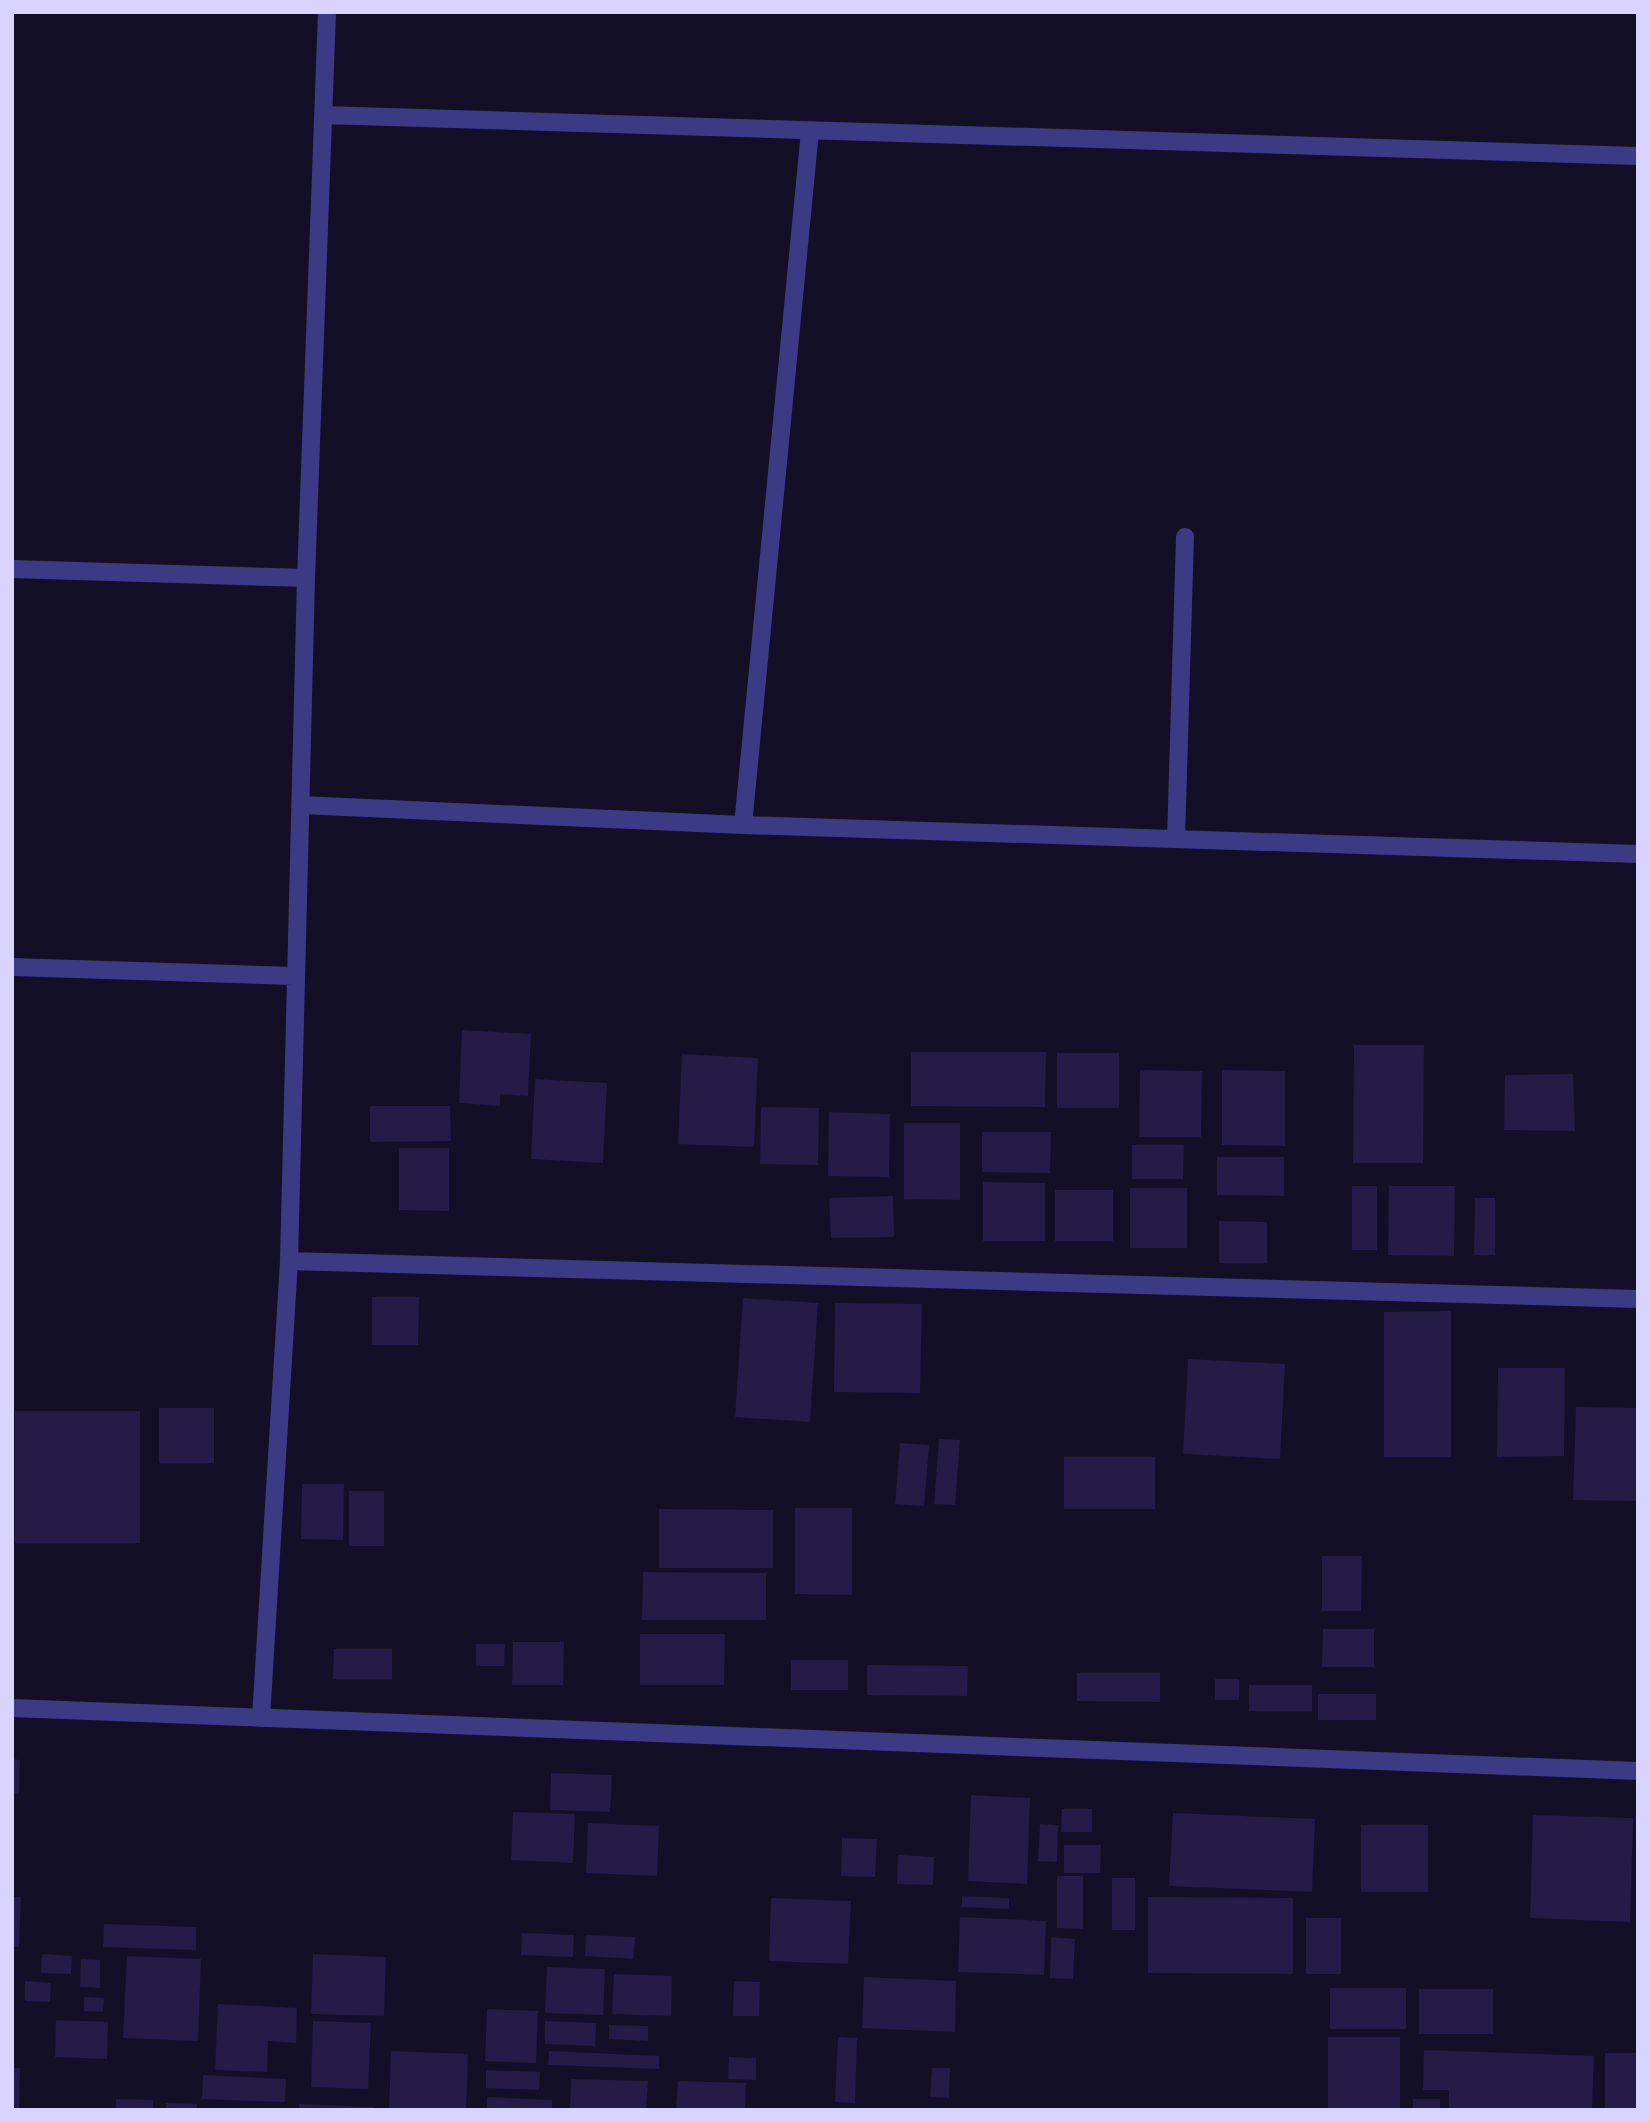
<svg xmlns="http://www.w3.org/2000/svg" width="1650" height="2122" font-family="Jost,sans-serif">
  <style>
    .building { fill: #241b47 }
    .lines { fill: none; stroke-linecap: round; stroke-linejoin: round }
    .minor { stroke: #3d3a85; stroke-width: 18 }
  </style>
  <rect width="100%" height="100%" fill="#130f26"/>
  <path class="building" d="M462,1030L531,1034L528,1096L500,1094V1106L459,1103Z
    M1354,1045H1424L1423,1163H1353Z
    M911,1052H1046L1045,1107L911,1106Z
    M1057,1053H1119V1108H1057Z
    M682,1054L758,1058L754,1147L678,1144Z
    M1140,1070L1202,1071L1201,1137H1139Z
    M1222,1070L1285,1071V1146L1222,1145Z
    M1573,1074L1575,1131L1504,1130L1505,1075Z
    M535,1079L607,1083L603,1163L531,1159Z
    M370,1106H450L451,1141L370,1142Z
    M761,1107L819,1108L818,1165L760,1164Z
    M829,1112L890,1114L889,1177L828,1176Z
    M904,1123H960V1200L904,1199Z
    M982,1132H1051L1050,1173L982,1172Z
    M1132,1145H1184L1183,1179H1132Z
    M399,1148H449V1211L399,1210Z
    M1217,1157H1284V1196L1217,1195Z
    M983,1182L1045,1183V1241H983Z
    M1352,1186H1377V1250H1352Z
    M1389,1186H1455L1454,1256L1388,1255Z
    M1130,1188H1187V1248H1130Z
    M1055,1190H1113V1241H1055Z
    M893,1196L894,1237L831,1238L829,1198Z
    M1475,1198H1495V1255H1474Z
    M1219,1221L1267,1222V1263H1219Z
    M372,1297H419L418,1345H372Z
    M743,1298L818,1303L810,1422L735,1417Z
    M835,1303L922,1304L920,1393L834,1392Z
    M1451,1311V1457H1384V1312Z
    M1188,1359L1285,1364L1280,1459L1183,1454Z
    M1498,1368H1565L1564,1456L1497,1457Z
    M1576,1407L1638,1408V1501L1573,1500Z
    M159,1408H214V1463H159Z
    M15,1411H140V1543H15Z
    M939,1439L960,1440L955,1505L934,1504Z
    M900,1443L929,1445L924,1506L895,1504Z
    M1064,1457H1155V1509H1064Z
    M302,1484H344L343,1540L301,1539Z
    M349,1491H384V1546H349Z
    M795,1508H852V1595L795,1594Z
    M659,1509L773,1510V1568H659Z
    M1322,1556H1362L1361,1611H1322Z
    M643,1572L766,1573V1620H642Z
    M1323,1629H1374V1667H1322Z
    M640,1634H725L724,1685H640Z
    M513,1642H564L563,1685H512Z
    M476,1644H505L504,1666H476Z
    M334,1649H392V1679H333Z
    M791,1660H848V1690H791Z
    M867,1665L968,1666L967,1696L867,1695Z
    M1077,1673H1160V1702L1077,1701Z
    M1215,1679H1239V1700H1215Z
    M1249,1685H1312V1711H1249Z
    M1318,1694H1376V1720H1318Z
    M12,1759L20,1760L19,1794H12Z
    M551,1773L612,1775L610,1812L550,1810Z
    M971,1795L1030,1798L1027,1884L968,1881Z
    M1062,1809H1092V1832H1061Z
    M513,1812L575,1814L573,1863L511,1860Z
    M1173,1813L1315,1819L1312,1892L1169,1886Z
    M1533,1815L1633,1818L1630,1922L1530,1918Z
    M588,1823L659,1826L657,1876L586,1873Z
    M1040,1824L1058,1825L1057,1862L1038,1861Z
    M1361,1825H1428V1892H1361Z
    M842,1838L877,1839L875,1877L841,1876Z
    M1064,1845H1101L1100,1873H1064Z
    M898,1855L934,1857L933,1885L897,1884Z
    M1057,1876H1083V1929L1057,1928Z
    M1112,1878H1135V1930H1112Z
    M962,1896L1009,1898V1909L962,1907Z
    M12,1897H21L19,1947H12Z
    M1148,1897L1293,1898V1974L1148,1973Z
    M771,1898L851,1901L848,1964L769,1961Z
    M960,1917L1046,1921L1044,1975L958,1972Z
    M1306,1918H1341V1974H1306Z
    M104,1924L196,1927V1950L103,1947Z
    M522,1933L574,1935L573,1957L521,1955Z
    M586,1935L635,1937L633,1959L585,1956Z
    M1051,1937L1075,1939L1073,1979L1050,1978Z
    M42,1954L72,1956L71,1974L41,1973Z
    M313,1954L386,1957L384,2016L311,2014Z
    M127,1956L201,1959L198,2041L123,2038Z
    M81,1959L100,1960V1988L80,1987Z
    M547,1967L605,1969L603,2015L545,2013Z
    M614,1974L672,1976L671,2016L612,2014Z
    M864,1977L956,1981L955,2032L862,2028Z
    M25,1981L51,1983L50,2002L25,2001Z
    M734,1981L760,1982L759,2016H733Z
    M1330,1988H1406V2029H1330Z
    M1419,1989H1493V2034H1419Z
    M84,1997L104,1998L103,2012L84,2011Z
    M218,2004L297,2008L296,2043L268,2041L267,2072L215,2070Z
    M487,2009L538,2011L536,2063L485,2061Z
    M56,2020L108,2022L107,2059L55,2057Z
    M313,2021L371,2023L368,2089L311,2087Z
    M545,2021L596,2023L595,2046L545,2044Z
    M609,2025L648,2026V2041L609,2039Z
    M838,2037L857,2038L855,2103L835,2102Z
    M1328,2037H1400V2110H1328Z
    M1424,2050L1594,2056L1592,2110H1449V2090H1423Z
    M391,2051L468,2054L466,2110H389Z
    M549,2051L659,2056V2069L548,2065Z
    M1605,2053H1638V2110H1605Z
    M729,2057L756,2058V2080L728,2079Z
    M12,2068H20L19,2110H12Z
    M932,2068H950L949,2098L930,2097Z
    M486,2070L540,2072L539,2090L486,2088Z
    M203,2075L286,2079L285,2102L202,2099Z
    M571,2079L648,2081L646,2110H570Z
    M678,2081L746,2083L745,2110L676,2109Z
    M487,2097L552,2100V2110H487Z
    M116,2099L153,2100V2110H116Z
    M1413,2099H1440V2110H1413Z
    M166,2103L197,2104V2110H166Z
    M299,2104L374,2107L373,2110H299Z"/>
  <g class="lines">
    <path class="minor" d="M324,115L1638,156
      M12,569L306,578
      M301,805L743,825L1638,854
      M743,825L810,131
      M1176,839L1185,537
      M12,967L294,976
      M289,1261L1638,1299
      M12,1708L1638,1771
      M261,1718L289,1261L306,578L327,12"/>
  </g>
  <rect width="1650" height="2122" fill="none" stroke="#d9d4ff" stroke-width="28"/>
</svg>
